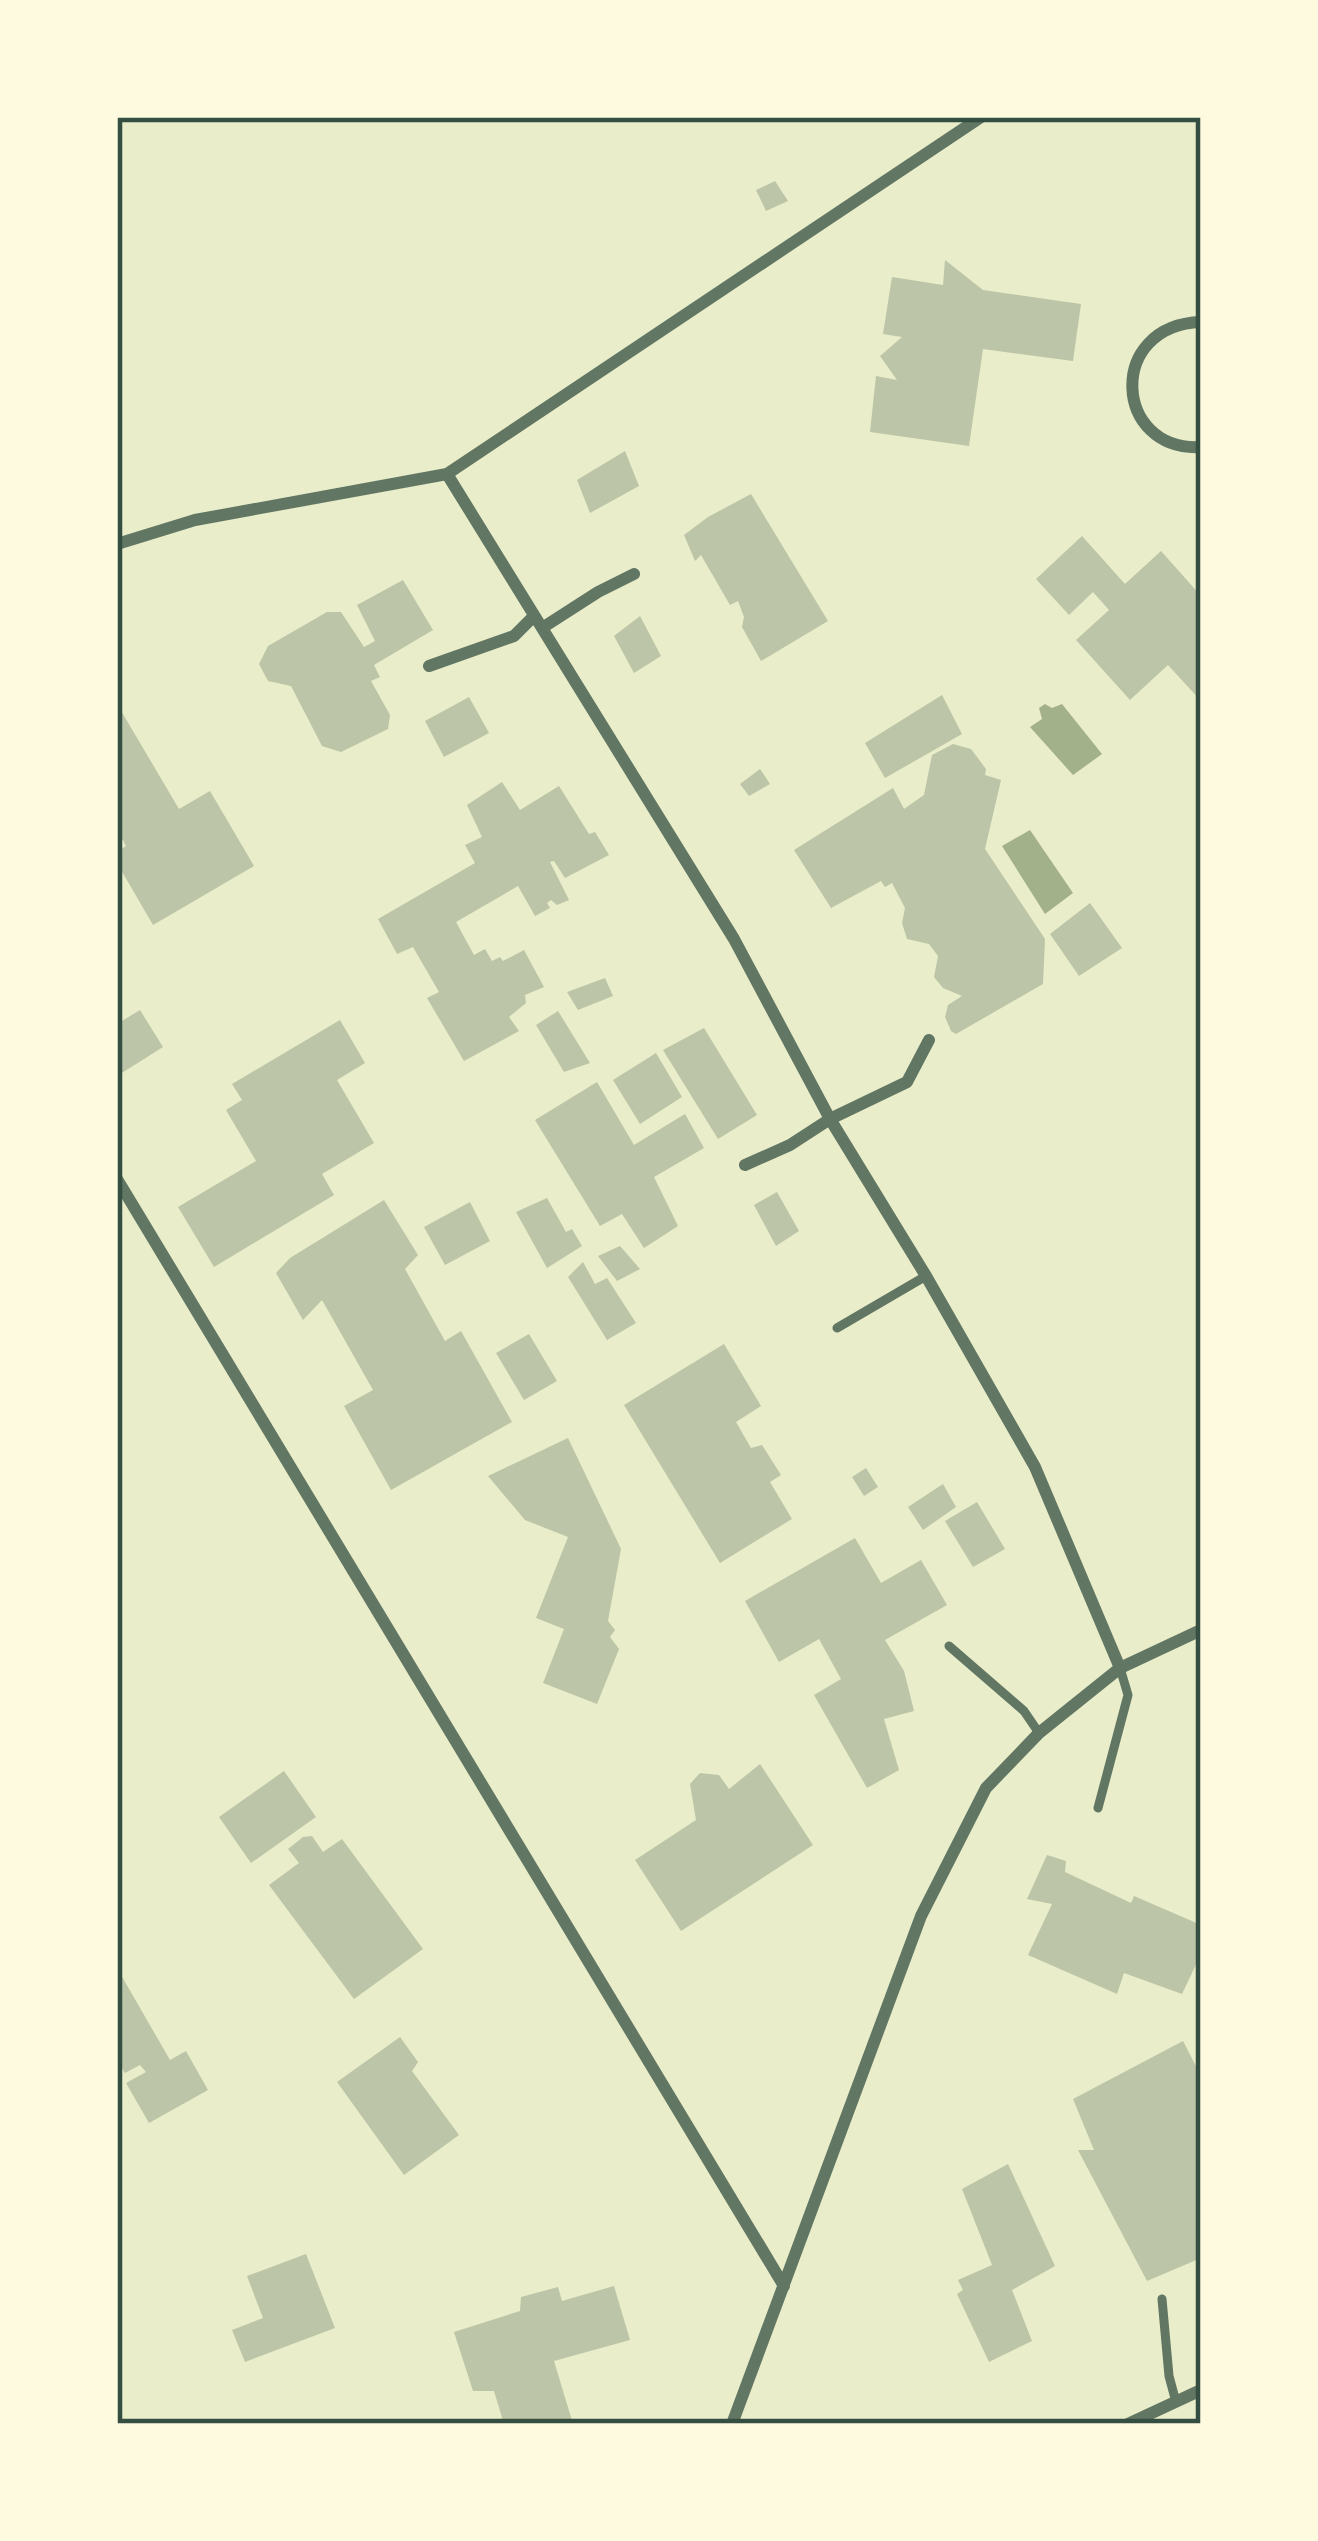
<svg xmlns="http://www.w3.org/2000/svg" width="1318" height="2541" font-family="Inter,sans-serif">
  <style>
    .water { fill: #a3b18a }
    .building { fill: #bcc5a7 }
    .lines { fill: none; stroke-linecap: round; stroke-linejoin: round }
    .service { stroke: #617663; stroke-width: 9 }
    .minor { stroke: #617663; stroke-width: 12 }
    .neatline { fill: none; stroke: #344e41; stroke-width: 4.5 }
  </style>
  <rect width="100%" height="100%" fill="#e9edc9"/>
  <path class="water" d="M1045,704L1052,708L1062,704L1102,754L1073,775L1030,727L1042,719L1039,708Z
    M1030,830L1073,893L1045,914L1002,846Z"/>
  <path class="building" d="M775,181L788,201L766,211L756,190Z
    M945,260L983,290L1081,304L1073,361L983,349L969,446L870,432L876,376L897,380L880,356L902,337L883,334L892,277L943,285Z
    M625,451L639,486L590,513L577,480Z
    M751,494L828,621L761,661L742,627L744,617L738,601L730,605L701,555L695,561L684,535L708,517Z
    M1082,536L1125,584L1161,551L1201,596V701L1168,665L1130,700L1076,640L1109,610L1093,592L1069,615L1036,579Z
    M403,580L433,630L374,665L380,677L371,681L390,715L388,729L341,752L322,746L291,686L268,681L259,664L268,646L327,612H341L364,647L375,641L357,605Z
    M640,616L661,656L634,673L614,636Z
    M942,695L962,734L885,778L865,743Z
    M469,697L489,733L444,757L425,721Z
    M117,704L179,809L210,791L254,866L153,925L117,863V852L126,846L123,840L117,843Z
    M953,744L971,749L986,769L985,775L1001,780L985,849L1045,939L1043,984L956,1034L951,1031L945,1017L948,1005L962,996L943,988L934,977L938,956L929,944L907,939L902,923L905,908L892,883L885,887L881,881L831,908L794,850L893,788L904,809L924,795L932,755Z
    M760,769L770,784L749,796L740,784Z
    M502,782L520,810L559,786L589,834L595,832L609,855L565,878L554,861L550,862L569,900L557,905L551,900L547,903L550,908L535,916L518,886L456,922L474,955L485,949L492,961L500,957L503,961L524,950L544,987L525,995L526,1003L509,1017L519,1031L464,1061L427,998L439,992L413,947L397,954L378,919L475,863L465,845L482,837L467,805Z
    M1090,903L1122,948L1079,976L1050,934Z
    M605,978L613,996L578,1010L567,992Z
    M140,1010L163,1047L117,1076V1024Z
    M558,1011L590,1063L564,1072L536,1025Z
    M340,1020L365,1063L337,1080L374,1143L322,1174L334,1195L214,1267L178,1207L256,1161L226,1110L242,1100L232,1084Z
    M704,1028L757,1115L718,1139L663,1050Z
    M656,1053L682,1097L640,1124L613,1080Z
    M597,1082L634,1145L685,1114L704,1148L654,1177L678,1226L644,1248L622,1214L600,1226L535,1120Z
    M777,1192L799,1231L776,1246L754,1205Z
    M547,1198L566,1232L572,1229L582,1246L547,1268L516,1212Z
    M384,1200L418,1255L405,1269L445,1341L461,1331L512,1422L391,1490L344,1406L373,1390L322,1300L303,1320L276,1273L290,1258Z
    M470,1202L490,1241L445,1265L424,1227Z
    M620,1246L640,1269L617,1281L598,1256Z
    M583,1262L595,1284L607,1278L636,1323L607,1340L568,1277Z
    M529,1334L557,1381L524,1400L496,1353Z
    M724,1344L761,1406L736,1422L751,1448L762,1445L781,1475L770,1482L792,1519L720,1563L624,1405Z
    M568,1438L621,1549L608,1621L615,1630L610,1637L619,1649L597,1704L543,1683L564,1629L536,1618L568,1537L525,1520L488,1476Z
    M866,1468L878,1487L864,1496L852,1477Z
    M943,1484L956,1507L923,1530L908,1507Z
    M977,1502L1005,1549L973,1567L945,1521Z
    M855,1538L881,1583L921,1560L947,1605L885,1640L904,1671L914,1711L884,1719L899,1770L867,1788L814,1695L841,1679L819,1639L779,1662L745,1601Z
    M760,1764L813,1845L681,1931L635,1860L696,1820L690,1784L700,1773L719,1775L729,1789Z
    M284,1771L316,1817L251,1863L219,1817Z
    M312,1836L323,1852L342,1839L423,1949L354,1999L269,1885L299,1863L288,1849L303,1837Z
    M1047,1855L1066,1861L1065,1872L1131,1903L1134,1896L1201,1925V1954L1182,1994L1124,1973L1117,1994L1028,1955L1052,1904L1027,1899Z
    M117,1968L170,2060L186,2051L208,2090L149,2123L126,2083L146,2072L140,2065L125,2073L117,2060Z
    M400,2037L418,2062L412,2071L459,2135L404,2175L337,2082Z
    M1183,2041L1201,2076V2258L1147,2281L1078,2150H1094L1073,2099Z
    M1008,2164L1055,2266L1012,2290L1032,2341L989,2362L957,2294L963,2290L958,2280L992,2265L962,2189Z
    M306,2254L335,2328L245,2362L232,2330L263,2318L247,2276Z
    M614,2286L630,2340L554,2361L573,2424H504L494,2391H473L454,2332L520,2311L521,2297L558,2287L562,2301Z"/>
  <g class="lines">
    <path class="service" d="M837,1328L926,1276
      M949,1646L1024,1711L1039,1733
      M1098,1808L1128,1695L1120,1668
      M1162,2299L1169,2376L1176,2402"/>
    <path class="minor" d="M1201,322C1106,325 1113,452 1201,447
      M447,474L734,939L830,1119L926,1276L1035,1467L1120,1668
      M117,544L195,520L447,474L981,117
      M542,628L598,592L634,574
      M429,666L514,636L534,616
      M745,1165L790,1145L830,1119L907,1082L929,1040
      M117,1179L784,2286
      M732,2424L921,1916L986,1788L1039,1733L1120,1668L1201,1630
      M1128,2424L1201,2390"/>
  </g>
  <rect width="1318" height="2541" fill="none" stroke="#fefae0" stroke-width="240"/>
  <rect x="120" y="120" width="1078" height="2301" class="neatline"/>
</svg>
